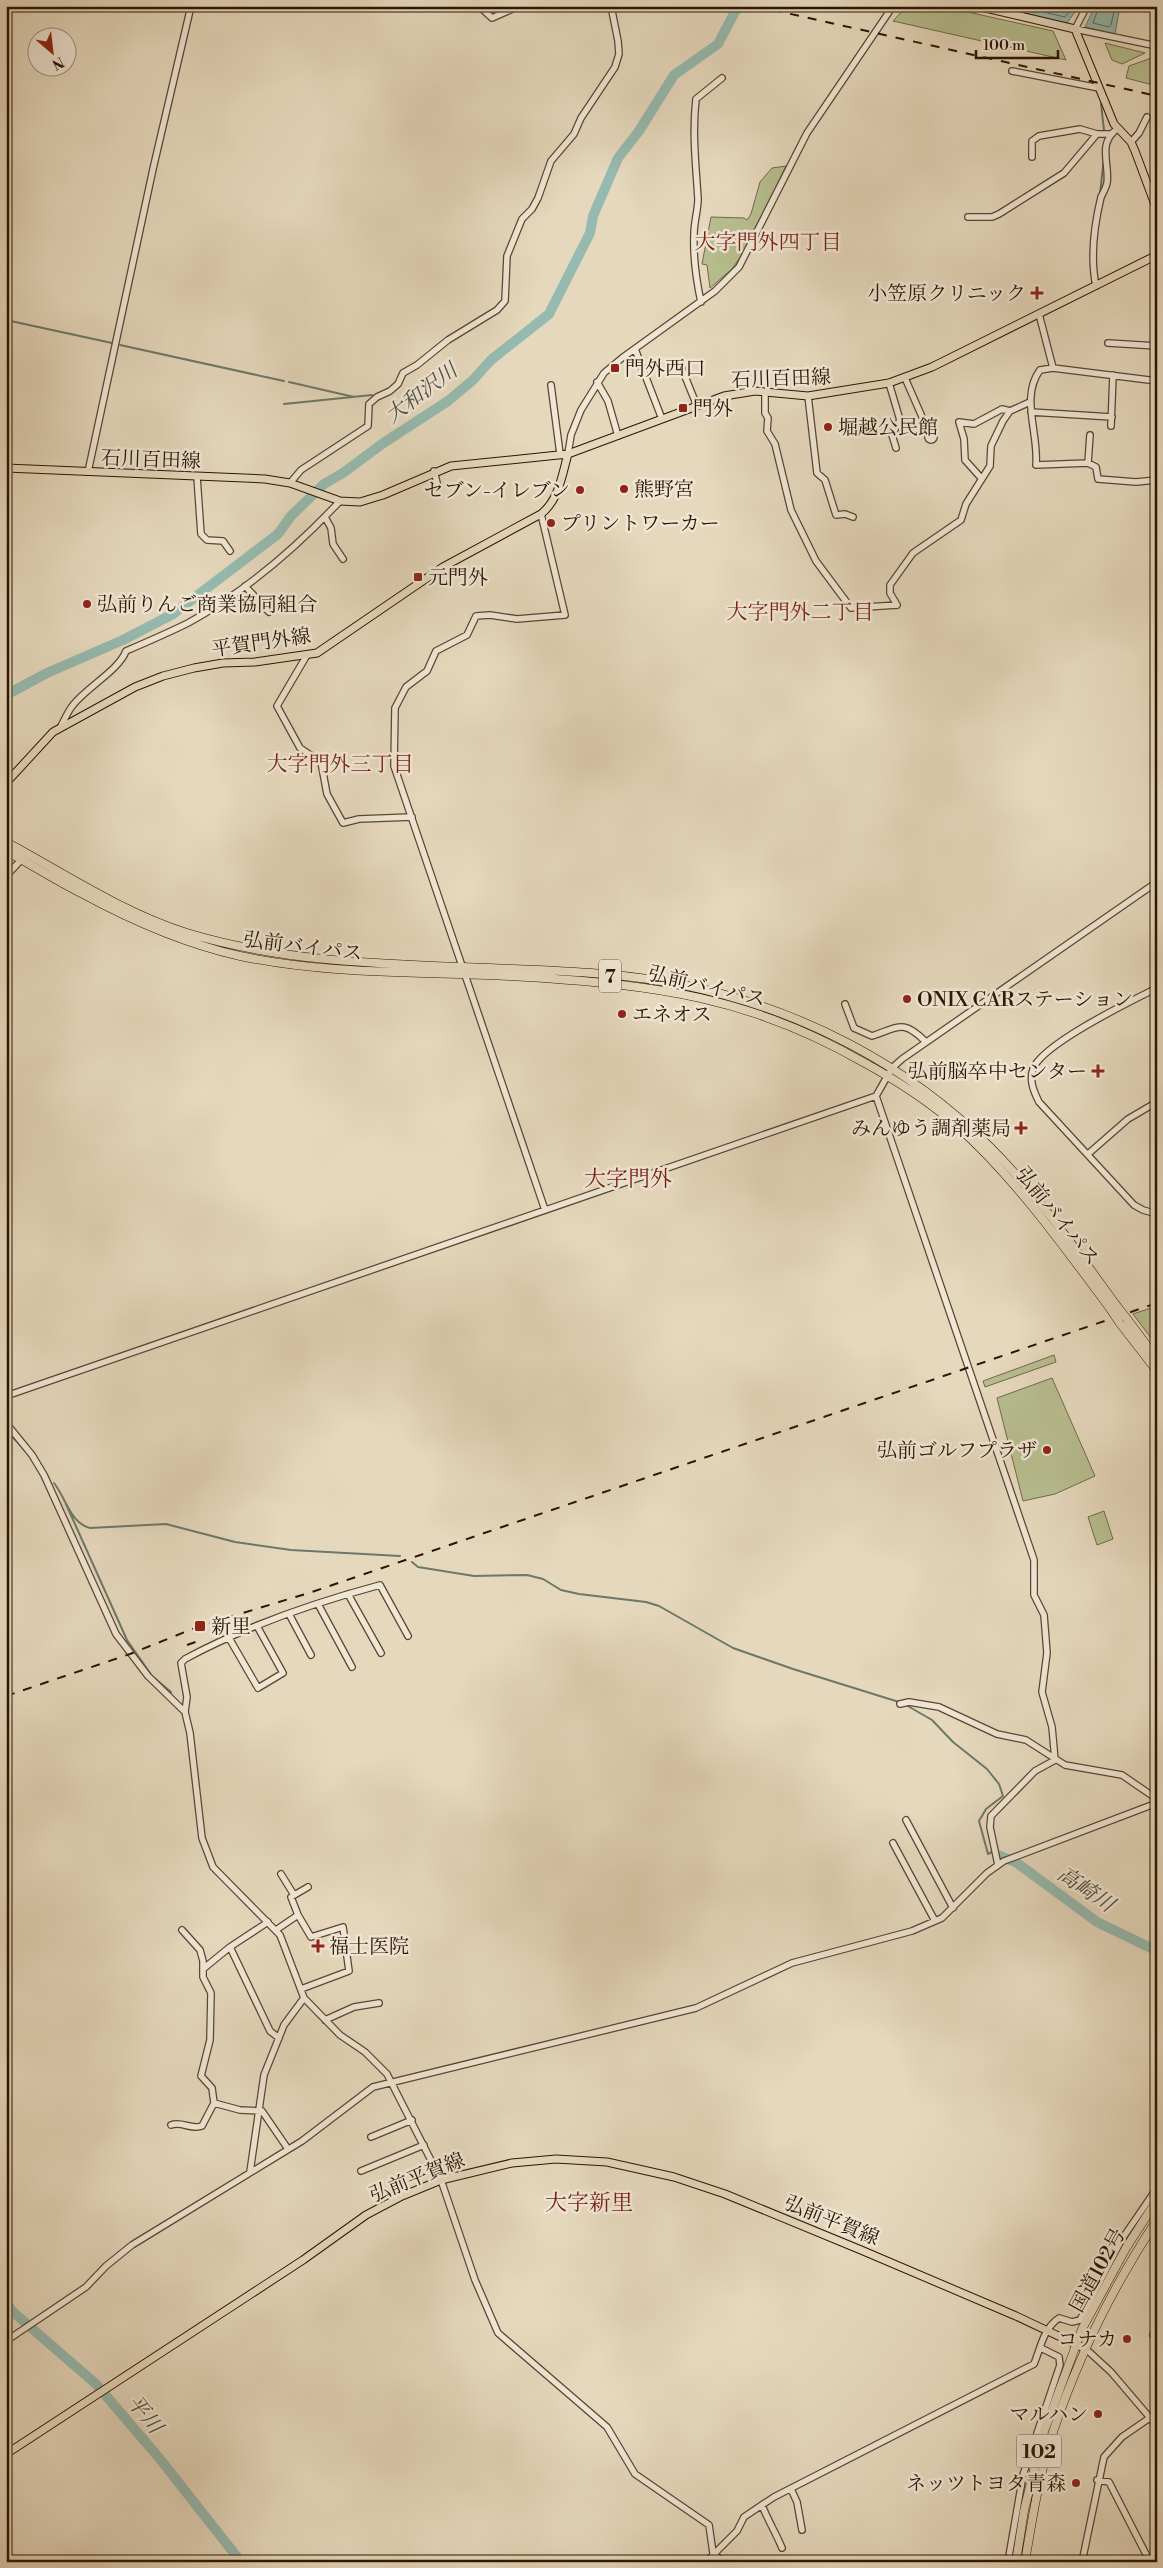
<svg xmlns="http://www.w3.org/2000/svg" width="1163" height="2568" font-family="'Libre Bodoni','Noto Serif JP',serif">
  <style>
    .green { fill: #b7be8f; stroke: #716948 }
    .water { fill: #96baaf; stroke: #6b786a }
    .lines { fill: none; stroke-linecap: round; stroke-linejoin: round }
    .shore { stroke: #606758; stroke-width: 1 }
    .stream { stroke: #6b786a; stroke-width: 2 }
    .river { stroke: #96baaf; stroke-width: 10 }
    .minor-casing { stroke: #5a4531; stroke-width: 8 }
    .major-casing { stroke: #2b1402; stroke-width: 9 }
    .highway-casing { stroke: #2b1402; stroke-width: 9 }
    .minor { stroke: #efe6d4; stroke-width: 5.5 }
    .major { stroke: #e6d8bd; stroke-width: 7 }
    .highway { stroke: #e6d8bd; stroke-width: 8 }
    .rail { stroke: #2b1402; stroke-width: 2; stroke-dasharray: 9 9; stroke-linecap: butt }
    .highway-bridge-casing { stroke: #2b1402; stroke-width: 9; stroke-linecap: butt }
    .highway-bridge { stroke: #e6d8bd; stroke-width: 8 }
    .poi-dot { fill: #8f2418; stroke: #efe6d4; stroke-width: 2 }
    .labels { text-anchor: middle; stroke-width: 5; stroke-linejoin: round; paint-order: stroke }
    .shield { fill: #efe6d4; stroke: #665341; stroke-width: 1 }
    .shield-label { font-size: 19px; font-weight: bold; fill: #2b1402 }
    .poi-label { font-size: 20px; fill: #2b1402; stroke: #efe6d4; text-anchor: start }
    .street-label { font-size: 20px; fill: #2b1402; stroke: #efe6d4 }
    .neighbourhood-label { font-size: 21px; fill: #7a1f14; stroke: #efe6d4 }
    .water-label { font-size: 21px; font-style: italic; fill: #504e3f; stroke: #efe6d4 }
    .quarter-label { font-size: 22px; fill: #7a1f14; stroke: #efe6d4 }
  </style>
  <rect width="100%" height="100%" fill="#e6d8bd"/>
  <filter id="stains"><feTurbulence type="fractalNoise" baseFrequency=".004" numOctaves="4"/><feColorMatrix values="0 0 0 0 .2 0 0 0 0 .09 0 0 0 0 .02 0 0 0 .5 -.17"/></filter>
  <radialGradient id="worn" r=".72"><stop offset=".6" stop-color="#630" stop-opacity="0"/><stop offset="1" stop-color="#630" stop-opacity=".3"/></radialGradient>
  <path class="green" d="M907,6H941L1053,31L1066,60L893,21Z
    M1105,43L1145,53L1122,64L1112,60Z
    M1157,56V86L1126,78L1129,66Z
    M786,166L746,249L732,269L710,288L707,265L702,264L711,217L744,218L747,220L751,214L760,182L772,168Z
    M1157,1306V1346L1133,1314Z
    M1054,1355L1056,1362L985,1387L983,1381Z
    M1052,1378L1095,1476L1055,1494L1023,1501L997,1398Z
    M1104,1511L1113,1539L1097,1545L1088,1517Z"/>
  <path class="water" d="M1009,6H1079L1067,23L1007,9Z
    M1095,6H1120L1115,34L1085,27Z"/>
  <g class="lines">
    <path class="shore" d="M1017,6L1065,17L1073,6
      M1099,6L1093,23L1109,27L1111,25L1115,6"/>
    <path class="stream" d="M1101,104L1104,130
      M1100,194L1104,157
      M1091,243L1092,276
      M6,320L112,343
      M120,345L284,381
      M289,382L354,397
      M284,404L372,395
      M6,1430L24,1449
      M54,1483C66,1498 70,1523 90,1528L166,1524L235,1542L291,1550L400,1556
      M66,1504L127,1640L152,1676L171,1692
      M412,1562L418,1567L474,1576L527,1575L543,1579L561,1590L579,1594L646,1602L659,1606L733,1648L793,1669L899,1702
      M906,1705L932,1720L953,1742L987,1769L999,1784L1003,1796L986,1809L979,1821L988,1854L992,1852"/>
    <path class="river" d="M6,695L47,673L123,640L173,614L278,534L291,516L324,484L343,473L382,444L448,401L473,380L491,360L549,314L590,233L593,216L618,158L639,131L674,75L718,44L738,6
      M998,1855L1017,1863L1097,1922L1157,1951
      M6,2303L13,2312L96,2384L160,2459L241,2562"/>
    <g class="minor-casing">
      <path id="minor" d="M479,6L492,18L519,6
        M1087,6L1075,29L1157,46
        M1012,71L1099,88
        M1131,142L1139,133L1147,117
        M1032,157V141L1039,136L1080,129L1097,134
        M968,217H992L999,214L1064,173L1097,134H1110
        M1096,286C1090,257 1094,226 1101,197C1103,193 1106,188 1107,183C1110,164 1097,144 1117,129
        M701,302C696,279 693,257 694,234C694,222 698,210 698,199C696,166 692,133 696,99L722,78
        M1039,314L1053,368
        M1108,343L1157,346
        M635,349L662,419
        M680,364L697,406
        M905,378L930,435
        M1157,381L1053,368L1040,370C1020,397 1039,434 1036,465L1088,463L1096,467L1098,479L1136,482L1157,480
        M597,382L608,401L618,436
        M889,383L900,420L892,435L896,448
        M551,385L560,454
        M765,392V413L768,418L767,431L775,444L791,510L816,561L851,608L897,605
        M808,396L817,473L825,480L836,515L845,514L853,517
        M1031,412L1112,417
        M959,422L964,439L965,460L982,479
        M959,422L974,424L1002,409L1010,411
        M1111,426L1113,375
        M928 437a3 3 0 1 1 6 0a3 3 0 1 1-6 0Z
        M568,454L571,435L581,410L604,373L622,358L715,291L739,267L807,133L893,6
        M1088,463L1090,435
        M434,471L438,487
        M88,472L153,169L191,6
        M197,477L201,534L207,540L223,541L230,551
        M290,483L301,470L368,426L369,404L377,397L390,391L398,384L403,373L417,365L448,340L497,310L505,301L507,256L522,219L532,209L538,198L551,161L574,134L581,118L615,67L619,54L618,41L611,6
        M541,514L565,615L517,619L490,615L476,616L467,635L436,651L427,671L406,687L395,708L394,766L545,1210
        M325,517L331,528L333,544L343,559
        M245,586L269,612
        M897,605L890,593V585L913,553L961,520L966,504L990,466L991,446L1003,421L1010,411L1030,402
        M307,655L277,706L300,748L321,762L327,794L343,823L359,819L412,817
        M61,726C65,719 68,711 73,705C87,687 119,670 126,651C147,642 168,633 188,623C245,592 296,548 340,501
        M6,876L22,859
        M1157,988C1131,1001 1042,1044 1033,1069C1029,1081 1034,1092 1039,1102L1134,1205L1143,1210L1157,1214
        M845,1004L854,1028L872,1036C899,1027 903,1019 926,1042
        M876,1096L1034,1560V1595L1044,1615L1047,1653L1042,1692L1052,1727L1055,1760
        M1088,1154L1128,1119L1157,1102
        M6,1396L876,1096L892,1068L902,1059L1157,882
        M6,1423L32,1455L44,1475L116,1634L148,1676L185,1712L190,1733L202,1838L213,1867L280,1935L304,1998L340,2035L365,2052L387,2074L441,2180L475,2280L498,2333L607,2427L635,2474L709,2525L713,2553L723,2562
        M348,1594L381,1653
        M318,1604L352,1667
        M289,1614L311,1655
        M229,1638L258,1688L283,1673L257,1626
        M900,1704L909,1702L939,1707L997,1734L1026,1740L1065,1765L1122,1775L1157,1799
        M185,1712L187,1697L181,1663L185,1659C246,1626 313,1603 380,1585L408,1636
        M906,1820L953,1908
        M893,1843L935,1921
        M998,1865L990,1827L991,1816L1035,1771L1055,1760
        M281,1874L294,1895
        M182,1930L200,1950L203,1961V1977L211,1993L210,2040L201,2076L212,2088L214,2103L240,2110L262,2111L288,2149
        M276,1930L298,1915
        M230,1947L270,2031L279,2038
        M203,1969L230,1947L268,1922
        M301,1989L349,1971L343,1927L311,1937L298,1915L291,1897L308,1887
        M325,2020L354,2007L379,2003
        M171,2125C182,2121 191,2130 202,2126L214,2103
        M371,2137L412,2120
        M361,2171L424,2145
        M250,2172L264,2075L284,2025L304,1998
        M1157,2329L1153,2335L1157,2339
        M6,2341L86,2287L106,2266L132,2245L302,2141L373,2087L696,2008L792,1963L912,1931L942,1918L987,1873L1004,1861L1157,1803
        M1086,2349L1111,2372L1157,2426
        M1097,2480L1109,2482L1150,2562
        M791,2489L797,2502L802,2530
        M762,2505C768,2521 776,2533 782,2548
        M706,2562L737,2531L744,2517L774,2497L1034,2364C1041,2347 1043,2329 1059,2318L1072,2322L1080,2320L1122,2239L1157,2188
        M1008,2562L1023,2475L1060,2365L1059,2357L1041,2348
        M1082,2562L1104,2457L1122,2437L1151,2417"/>
    </g>
    <g class="major-casing">
      <path id="major" d="M977,6L1075,29L1114,124L1131,142L1135,151L1157,210
        M6,468L265,479L290,483L340,501L360,502L383,495L451,466L568,454L724,396L755,391L808,396L889,383L932,367L1157,255
        M6,783L53,732L135,687L163,676L194,668L223,663L255,662L317,653L443,567L541,514C559,500 562,475 568,454
        M6,2454L303,2260L366,2215L402,2196L441,2180L512,2163L556,2159L607,2162L674,2177L725,2194L861,2250L1016,2316L1086,2349"/>
    </g>
    <g class="highway-casing">
      <path id="highway" d="M6,842C64,873 123,913 187,933C293,965 402,964 512,969C570,971 631,974 688,986C802,1010 908,1065 990,1147C1038,1195 1077,1251 1116,1305
        M6,851C32,865 57,881 83,894C131,920 186,944 240,956C334,976 431,971 527,977C655,985 750,997 863,1062C896,1080 927,1100 956,1125C1015,1178 1062,1244 1109,1307
        M1127,1319L1157,1359
        M1119,1322L1157,1371
        M1016,2562L1024,2511L1042,2437L1082,2329L1126,2248L1157,2200
        M1025,2562C1032,2520 1039,2476 1052,2435C1077,2360 1113,2286 1157,2220"/>
    </g>
    <use href="#minor" class="minor"/>
    <use href="#major" class="major"/>
    <use href="#highway" class="highway"/>
    <path class="rail" d="M755,6L1157,96
      M187,1645L201,1640
      M6,1696L130,1654L200,1626L312,1592L1157,1303"/>
    <g class="highway-bridge-casing">
      <path id="highway-bridge" d="M1116,1305L1127,1319
        M1109,1307L1119,1322"/>
    </g>
    <use href="#highway-bridge" class="highway-bridge"/>
  </g>
  <g class="poi-dot">
    <path d="M1034.5 285.5h5v5h5v5h-5v5h-5v-5h-5v-5h5z"/>
    <rect x="610" y="363" width="10" height="10" rx="2.5"/>
    <rect x="678" y="403" width="10" height="10" rx="2.5"/>
    <circle cx="828" cy="427" r="5"/>
    <circle cx="624" cy="489" r="5"/>
    <circle cx="580" cy="490" r="5"/>
    <circle cx="551" cy="523" r="5"/>
    <rect x="413" y="572" width="10" height="10" rx="2.5"/>
    <circle cx="87" cy="604" r="5"/>
    <circle cx="907" cy="999" r="5"/>
    <circle cx="622" cy="1014" r="5"/>
    <path d="M1095.5 1063.5h5v5h5v5h-5v5h-5v-5h-5v-5h5z"/>
    <path d="M1018.5 1120.5h5v5h5v5h-5v5h-5v-5h-5v-5h5z"/>
    <circle cx="1047" cy="1450" r="5"/>
    <rect x="194" y="1620" width="12" height="12" rx="2.5"/>
    <path d="M315.5 1938.5h5v5h5v5h-5v5h-5v-5h-5v-5h5z"/>
    <circle cx="1127" cy="2339" r="5"/>
    <circle cx="1098" cy="2414" r="5"/>
    <circle cx="1076" cy="2483" r="5"/>
  </g>
  <g class="labels">
    <g class="shield">
      <rect x="599" y="959.5" width="22" height="33" rx="4"/>
      <rect x="1016.5" y="2434.5" width="45" height="33" rx="4"/>
    </g>
    <g class="shield-label">
      <text x="610" y="983">7</text>
      <text x="1039" y="2458">102</text>
    </g>
    <g class="poi-label">
      <text x="1026" y="300" text-anchor="end">小笠原クリニック</text>
      <text x="625" y="375">門外西口</text>
      <text x="693" y="415">門外</text>
      <text x="838" y="434">堀越公民館</text>
      <text x="634" y="496">熊野宮</text>
      <text x="570" y="497" text-anchor="end">セブン-イレブン</text>
      <text x="561" y="530">プリントワーカー</text>
      <text x="428" y="584">元門外</text>
      <text x="97" y="611">弘前りんご商業協同組合</text>
      <text x="917" y="1006">ONIX CARステーション</text>
      <text x="632" y="1021">エネオス</text>
      <text x="1087" y="1078" text-anchor="end">弘前脳卒中センター</text>
      <text x="1011" y="1135" text-anchor="end">みんゆう調剤薬局</text>
      <text x="1037" y="1457" text-anchor="end">弘前ゴルフプラザ</text>
      <text x="211" y="1633">新里</text>
      <text x="329" y="1953">福士医院</text>
      <text x="1117" y="2346" text-anchor="end">コナカ</text>
      <text x="1088" y="2421" text-anchor="end">マルハン</text>
      <text x="1066" y="2490" text-anchor="end">ネッツトヨタ青森</text>
    </g>
    <g class="street-label">
      <text transform="translate(781 378) rotate(-2)" y="7">石川百田線</text>
      <text transform="translate(151 459) rotate(2)" y="7">石川百田線</text>
      <text transform="translate(261 642) rotate(-8)" y="7">平賀門外線</text>
      <text transform="translate(303 946) rotate(7)" y="7">弘前バイパス</text>
      <text transform="translate(707 986) rotate(13)" y="7">弘前バイパス</text>
      <text transform="translate(1058 1216) rotate(51)" y="7">弘前バイパス</text>
      <text transform="translate(417 2177) rotate(-22)" y="7">弘前平賀線</text>
      <text transform="translate(832 2220) rotate(22)" y="7">弘前平賀線</text>
      <text transform="translate(1097 2270) rotate(-61)" y="7">国道102号</text>
    </g>
    <g class="neighbourhood-label">
      <text x="768" y="249">大字門外四丁目</text>
      <text x="800" y="619">大字門外二丁目</text>
      <text x="340" y="771">大字門外三丁目</text>
    </g>
    <g class="water-label">
      <text transform="translate(421 393) rotate(-37)" y="7">大和沢川</text>
      <text transform="translate(1086 1889) rotate(34)" y="7">高崎川</text>
      <text transform="translate(145 2414) rotate(51)" y="7">平川</text>
    </g>
    <g class="quarter-label">
      <text x="628" y="1186">大字門外</text>
      <text x="589" y="2210">大字新里</text>
    </g>
  </g>
  <rect width="1163" height="2568" fill="none" stroke="#e6d8bd" stroke-width="25"/>
  <rect x="8" y="8" width="1148" height="2553" fill="none" stroke="#2b1402" stroke-width="2.5"/>
  <rect x="12" y="12" width="1138" height="2543" fill="none" stroke="#2b1402"/>
  <g transform="translate(52 52) rotate(152)"><circle r="24" fill="#efe6d4" stroke="#a19280"/>
  <path d="M0-4L9 19L0 12L-9 19Z" fill="#8f2418"/>
  <text y="-8" font-size="14" font-weight="bold" text-anchor="middle" fill="#2b1402">N</text>
  </g>
  <path d="M976 50v8h82v-8" fill="none" stroke="#2b1402" stroke-width="2.5"/>
  <text x="983" y="50" font-size="15" fill="#2b1402" stroke="#efe6d4" stroke-width="4" paint-order="stroke">100 m</text>
  <rect width="100%" height="100%" filter="url(#stains)"/>
  <rect width="100%" height="100%" fill="url(#worn)"/>
</svg>
